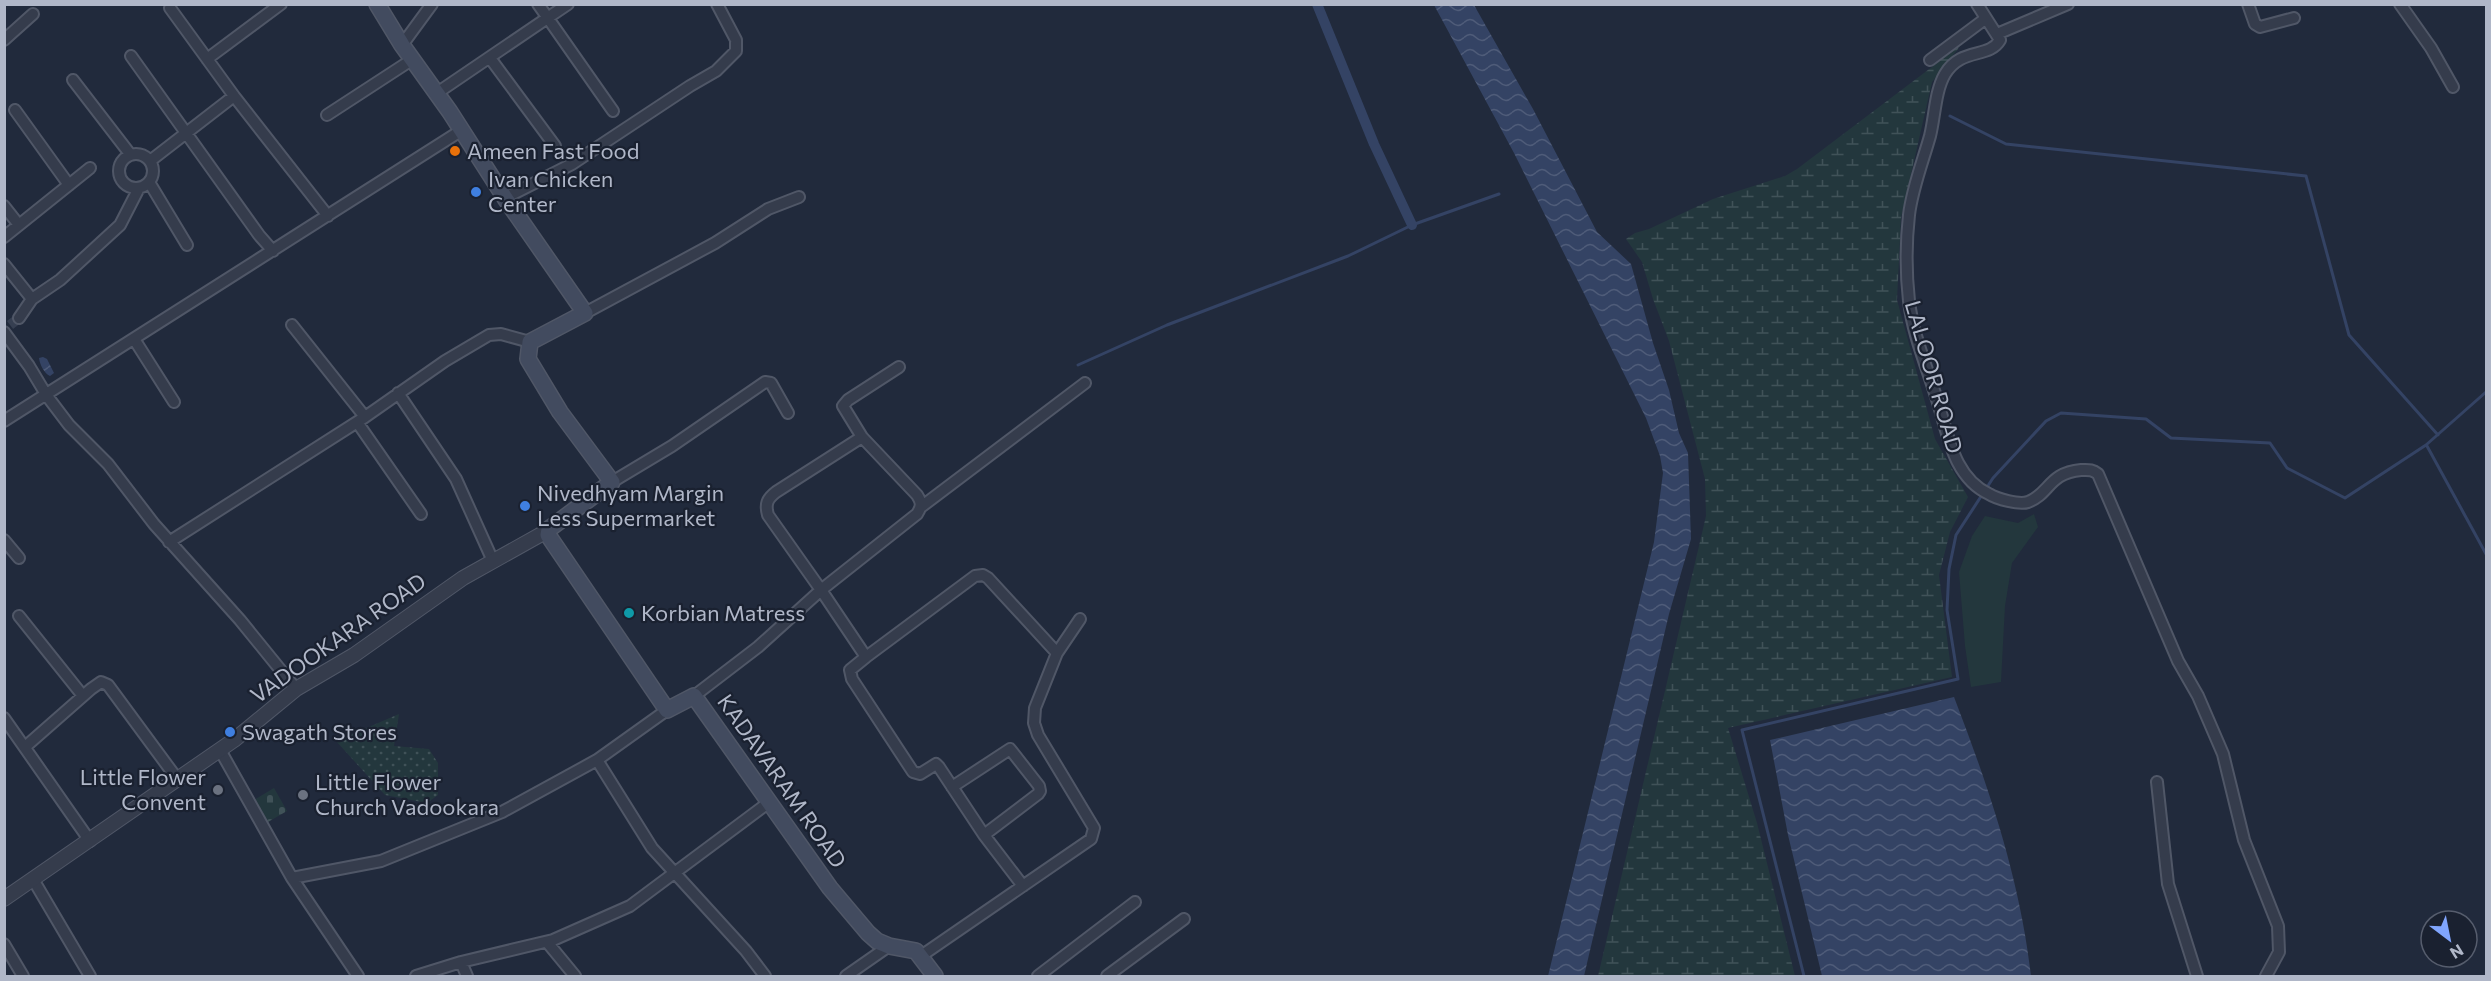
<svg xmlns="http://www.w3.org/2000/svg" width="2491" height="981" font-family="Commissioner,sans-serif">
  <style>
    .green { fill: #23373d }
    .wetland { fill: url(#wetland-marsh) }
    .cemetery { fill: url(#cemetery-stones) }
    .park { fill: url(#park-dots) }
    .water { fill: url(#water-waves) }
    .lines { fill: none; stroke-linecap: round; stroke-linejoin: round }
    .stream { stroke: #344364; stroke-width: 3 }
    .canal { stroke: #344364; stroke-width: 10 }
    .minor-tunnel { stroke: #363f51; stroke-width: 10; stroke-dasharray: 10 5; stroke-linecap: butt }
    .minor-casing { stroke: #505767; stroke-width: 14 }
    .tertiary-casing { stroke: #505767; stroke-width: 16 }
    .secondary-casing { stroke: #505767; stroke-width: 18 }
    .minor { stroke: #353c4c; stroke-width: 10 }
    .tertiary { stroke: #353c4c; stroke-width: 14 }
    .secondary { stroke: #424b5f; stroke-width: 15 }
    .food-dot { fill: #e8710a; stroke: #1a2130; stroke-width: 2 }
    .shop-dot { fill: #3f7fe0; stroke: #1a2130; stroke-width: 2 }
    .culture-dot { fill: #0f9aa8; stroke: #1a2130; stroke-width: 2 }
    .worship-dot { fill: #6b7280; stroke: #1a2130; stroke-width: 2 }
    .labels { text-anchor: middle; stroke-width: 4.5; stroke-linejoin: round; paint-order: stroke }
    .poi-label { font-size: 22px; fill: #b0b7c8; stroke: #1a2130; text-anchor: start }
    .street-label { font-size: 22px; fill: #b0b7c8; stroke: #1a2130 }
  </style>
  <defs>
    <pattern id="wetland-marsh" width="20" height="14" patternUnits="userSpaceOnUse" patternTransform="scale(1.5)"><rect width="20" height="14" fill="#23373d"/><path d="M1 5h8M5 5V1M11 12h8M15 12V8" fill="none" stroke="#405258"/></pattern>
    <pattern id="cemetery-stones" width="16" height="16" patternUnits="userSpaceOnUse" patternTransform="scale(1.5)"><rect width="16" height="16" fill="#23373d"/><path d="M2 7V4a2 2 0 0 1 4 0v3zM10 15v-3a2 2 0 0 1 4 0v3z" fill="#405258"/></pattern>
    <pattern id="park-dots" width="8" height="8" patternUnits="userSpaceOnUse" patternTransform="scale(1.5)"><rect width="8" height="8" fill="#23373d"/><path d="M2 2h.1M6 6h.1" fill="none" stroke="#405258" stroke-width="1.8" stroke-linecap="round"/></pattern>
    <pattern id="water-waves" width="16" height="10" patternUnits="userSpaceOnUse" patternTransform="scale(1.5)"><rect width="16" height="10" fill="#344364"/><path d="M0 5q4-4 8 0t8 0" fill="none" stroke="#4f5c79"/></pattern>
  </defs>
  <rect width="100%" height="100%" fill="#212a3c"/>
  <path class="green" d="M2034,514L2038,527L2012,563L2005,606L2001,682L1971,687L1965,646L1959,572L1972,536L1985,516L2018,523Z"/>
  <path class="wetland" d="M1961,45L1932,82L1901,218L1897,300L1935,439L1968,497L1950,532L1939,575L1952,677L1728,728L1757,823L1795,976H1598L1706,516L1705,479L1669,341L1653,299L1642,262L1626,239L1635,233L1649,229L1713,199L1785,176L1797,169Z"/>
  <path class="cemetery" d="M274,788L287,811L268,822L254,800Z"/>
  <path class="park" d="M399,714L394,746L429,749L438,763V795L427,803L385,795L336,741Z"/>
  <path class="water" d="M1434,5H1474L1533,109L1597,232L1631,264L1653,343L1669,390L1679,433L1688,453L1691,539L1669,614L1584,976H1548L1654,542L1663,473L1660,456L1646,418L1514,153Z
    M43,357L47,359L54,373L50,376C44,373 40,365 39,358Z
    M1954,697C1989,788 2020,879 2031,976H1822L1788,835L1770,740Z"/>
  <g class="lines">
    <path class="stream" d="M1950,116L2006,144L2306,176L2349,335L2438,435
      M1078,365L1167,325L1348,256L1412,225L1499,194
      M2427,446L2486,554
      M1804,976L1742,730L1958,679L1947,610L1949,569L1956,535L1993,478L2046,421L2061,413L2146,419L2171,438L2270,443L2287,468L2345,498L2426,445L2486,392"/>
    <path class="canal" d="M1317,4L1374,144L1412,225"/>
    <path class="minor-tunnel" d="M10,325L19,318"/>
    <g class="minor-casing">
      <path id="minor" d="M538,4L613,111
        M1977,4L2000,40C1989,59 1961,47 1945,74C1935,91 1935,116 1930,136C1923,161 1912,189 1909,215C1906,242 1906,274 1909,301C1913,337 1929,372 1939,406C1949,439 1955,478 1989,494C1997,499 2019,505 2028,502C2050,494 2048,473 2081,470C2088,470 2092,469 2098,474L2178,661L2198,696L2223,754L2244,840L2278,926L2279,952L2266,976
        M2248,4L2255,24L2260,27L2294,18
        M2400,4L2431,48L2453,87
        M170,8L234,96L328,216
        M1997,34L2068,4
        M4,40L33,14
        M402,45L432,4
        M131,56L259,235L273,251
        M490,58L555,146
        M207,59L281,4
        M1930,60L1985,19
        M73,80L130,154
        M437,93L568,4
        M15,110L69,185
        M327,115L413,59
        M119 171a17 17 0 1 1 34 0a17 17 0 1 1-34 0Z
        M150,161L234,96
        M149,182L187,245
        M505,198L572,164L690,86L716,71L736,51V40L717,4
        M4,206L19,225
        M4,237L90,168
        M4,264L32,299
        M585,313L715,243L768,209L799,197
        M19,318L32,299L60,280L120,225L139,188
        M4,332L29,366L47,396L69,425L108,464L154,524L240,620L296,689
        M134,339L174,402
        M899,367L848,400L843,406L862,437L917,495C922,503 922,506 917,514L821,590L866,657L850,670L852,679L913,772L920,774L936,764L939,767L984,835L1023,886
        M398,393L456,479L493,561
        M365,417L445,361L489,335L501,334L530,342
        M4,421L462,130
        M357,422L421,514
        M612,482L672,446L765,382L771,383L788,413
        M921,507L1085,383
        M4,540L19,558
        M169,542L365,417L292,325
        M19,616L83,696
        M866,657L975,576L983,575L988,578L1057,653
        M694,696L758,647L821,590L768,515C765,504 767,499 776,492L862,437
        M4,718L90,841
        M25,747L91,689L101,682L108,685L178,780
        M220,750L292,878
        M597,760L652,848L746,951L765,976
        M2157,782L2168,884L2197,976
        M952,787L1010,749L1039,786L1040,791L1038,794L984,835
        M34,881L90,976
        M547,942L575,976
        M4,944L23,976
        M921,956L1091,839L1094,828L1038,735L1034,723L1035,708L1057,653L1080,619
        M461,962L467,976
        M358,976L292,878L381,861L502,812L597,760L667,710
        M416,976L461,962L553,940L630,906L768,803
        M846,976L889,946
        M1038,976L1135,902
        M1107,976L1184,919"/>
    </g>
    <g class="tertiary-casing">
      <path id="tertiary" d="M4,899L234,740L296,689L354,655L463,578L547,531"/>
    </g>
    <g class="secondary-casing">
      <path id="secondary" d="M377,4L402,45L450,112L505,198L585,313L530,342L528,359L560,412L612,482L549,529L548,535L667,710L694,696L830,888L868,933L877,941L889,946L916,951L935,976"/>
    </g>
    <use href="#minor" class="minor"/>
    <use href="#tertiary" class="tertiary"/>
    <use href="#secondary" class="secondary"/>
  </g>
  <circle class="food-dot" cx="455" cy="151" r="6"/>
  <g class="shop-dot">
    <circle cx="476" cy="192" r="6"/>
    <circle cx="525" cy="506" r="6"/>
    <circle cx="230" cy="732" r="6"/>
  </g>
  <circle class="culture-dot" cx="629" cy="613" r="6"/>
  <g class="worship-dot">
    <circle cx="218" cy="790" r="6"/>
    <circle cx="303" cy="795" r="6"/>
  </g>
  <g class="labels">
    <g class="poi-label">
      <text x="467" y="159">Ameen Fast Food</text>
      <text x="488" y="187">Ivan Chicken<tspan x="488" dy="25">Center</tspan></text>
      <text x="537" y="501">Nivedhyam Margin<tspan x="537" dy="25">Less Supermarket</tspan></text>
      <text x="641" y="621">Korbian Matress</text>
      <text x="242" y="740">Swagath Stores</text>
      <text x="206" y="785" text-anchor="end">Little Flower<tspan x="206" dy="25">Convent</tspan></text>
      <text x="315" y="790">Little Flower<tspan x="315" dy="25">Church Vadookara</tspan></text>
    </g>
    <g class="street-label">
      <text transform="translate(1934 377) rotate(74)" y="8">LALOOR ROAD</text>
      <text transform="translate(338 638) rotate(-35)" y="8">VADOOKARA ROAD</text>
      <text transform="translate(782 781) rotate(55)" y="8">KADAVARAM ROAD</text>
    </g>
  </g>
  <rect width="2491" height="981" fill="none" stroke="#b0b7c8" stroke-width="12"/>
  <g transform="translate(2449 939) rotate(148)"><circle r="28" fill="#1a2130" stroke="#565d6d" stroke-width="1.5"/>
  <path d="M0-4.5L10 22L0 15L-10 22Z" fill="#80a5fd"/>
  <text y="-9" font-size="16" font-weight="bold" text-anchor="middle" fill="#b0b7c8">N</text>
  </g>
</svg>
